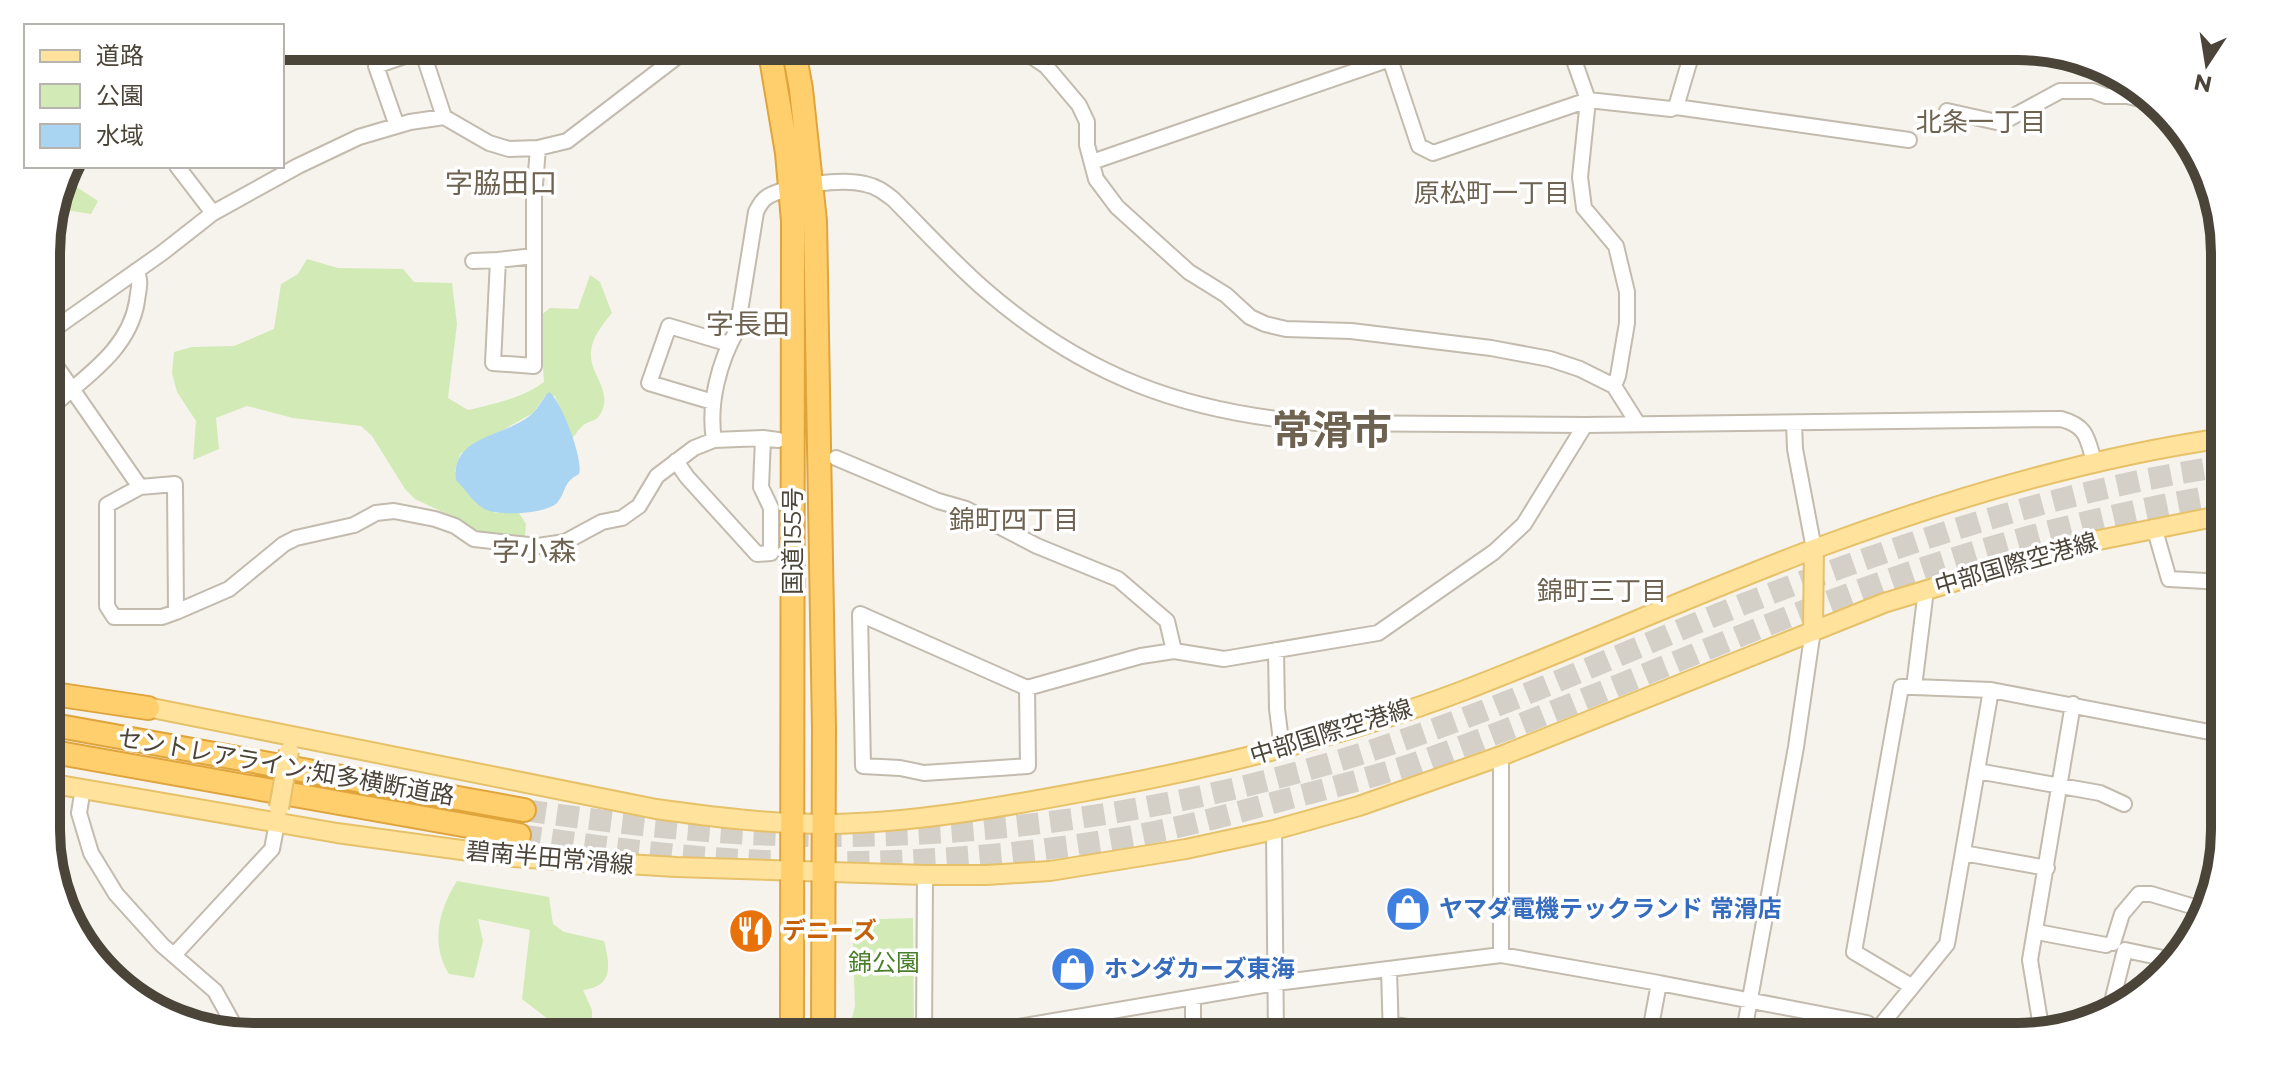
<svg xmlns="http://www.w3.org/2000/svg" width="2271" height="1083" font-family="Montserrat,'Noto Sans JP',sans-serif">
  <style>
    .green { fill: #d2eab5 }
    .water { fill: #a9d4f2 }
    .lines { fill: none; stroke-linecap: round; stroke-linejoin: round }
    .highway-tunnel { stroke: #d4d0c8; stroke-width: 22; stroke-dasharray: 22 11; stroke-linecap: butt }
    .minor-casing { stroke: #c2bbae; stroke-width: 18 }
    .major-casing { stroke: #e6c16a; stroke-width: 22 }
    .highway-casing { stroke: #e0a43c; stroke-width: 26 }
    .minor { stroke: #fff; stroke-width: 14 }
    .major { stroke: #ffe39c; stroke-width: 18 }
    .highway { stroke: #ffcf6e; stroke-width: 22 }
    .major-bridge-casing { stroke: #e6c16a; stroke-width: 22; stroke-linecap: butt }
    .major-bridge { stroke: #ffe39c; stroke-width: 18 }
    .labels { text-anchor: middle; stroke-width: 7; stroke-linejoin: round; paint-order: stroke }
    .street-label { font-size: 24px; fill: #4b4439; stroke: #fff }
    .shop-label { font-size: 24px; font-weight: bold; fill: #366cbe; stroke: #fff; text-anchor: start }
    .food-label { font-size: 24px; font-weight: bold; fill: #c56008; stroke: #fff; text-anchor: start }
    .park-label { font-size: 24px; fill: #4a7f2a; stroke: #fff }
    .neighbourhood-label { font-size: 26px; fill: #6e6250; stroke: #fff }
    .quarter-label { font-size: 28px; fill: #6e6250; stroke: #fff }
    .town-label { font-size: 40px; font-weight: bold; fill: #6e6250; stroke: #fff }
    .rim { fill: none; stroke: #4b4439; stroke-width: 10 }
  </style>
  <rect width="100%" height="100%" fill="#f6f3ec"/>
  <path class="green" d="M63,178L98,201L91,214L65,210L56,203Z
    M307,259L338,268L403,269L414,282L452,283L457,324L448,398L468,410C493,404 523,398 544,382L540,316L550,308L578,309L590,275L600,282L612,313C603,324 592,337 591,352C589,374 613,390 601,413C597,421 592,420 585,424C580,427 576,434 572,439L555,396H545L533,413L460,454L455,471L495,513H519L526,524L525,536L512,541L478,534L462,521L415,499L405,489L372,436L361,426L293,418L247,406L216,418L219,449L193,460L196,421L177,392L172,373L174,352L192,347L234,346L274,329L281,284L298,274Z
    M457,881L549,897L553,924L564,932L604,941C610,965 614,986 583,990L592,1010V1026L566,1033L522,999L530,930L478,919L483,941L474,978L449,974C430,944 439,909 457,881Z
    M913,918L914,1037H847L855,1006L852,920Z"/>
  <path class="water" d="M549,392C561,400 584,460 579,474C562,483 567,491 557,503C546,514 495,517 483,508C473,502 465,489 456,480C450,435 508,437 533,413C539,407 543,398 549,392Z"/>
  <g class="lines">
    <path class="highway-tunnel" d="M524,810C621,824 717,835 814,836C1007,838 1205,806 1388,745C1508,706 1623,652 1741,605C1896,545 2059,490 2224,466
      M519,835C601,847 683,858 766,861C890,866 1032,856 1154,832C1200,823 1246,810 1291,798C1334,787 1377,776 1419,762C1589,702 1752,625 1923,568C2022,536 2122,511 2224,494"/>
    <g class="minor-casing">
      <path id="minor" d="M1016,46L1046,66L1079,105L1087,122V145L1096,179L1117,207L1189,272L1226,295L1250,317L1265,324L1286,329L1351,331L1491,348L1550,359L1580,369L1614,386L1638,424
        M1120,46H1126
        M1569,46L1588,100L1580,177L1584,208L1616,246L1627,292V323L1618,376L1614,386
        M1573,57L1605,46
        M1390,59L1419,146L1433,153L1588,100L1671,109L1676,107L1694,46
        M1676,107L1909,140
        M1947,111L2001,123L2060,91H2093L2106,96H2127L2149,101
        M397,126L376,66L422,50L444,117
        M1092,162L1428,46
        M177,166L213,213
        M534,256L498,260L493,363L534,366V197L538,148
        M473,261L498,260
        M47,334L162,253L213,213L298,166L359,137L410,122L444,117L489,143L509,149L538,148L567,141L691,46
        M47,353L140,487
        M713,402L649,383L669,326L729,344
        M47,411C81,379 129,352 137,301C138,290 142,281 136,271
        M1794,423L1795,449L1814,549
        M714,440C708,404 719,362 737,330L756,212C759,206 761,201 767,197C787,185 843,178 865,184C876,186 884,192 893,199C923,229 952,261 984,289C1084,376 1185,413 1316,423L1585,425L2061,419C2087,426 2087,438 2094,461
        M836,458L938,501L966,509L1037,546L1118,579L1167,621L1174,651
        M676,461L687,477L757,554L771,553V508L761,487L763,438
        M2154,527L2169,579L2224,582
        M1926,590L1914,687L1991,690L2225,735
        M176,612L175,484L140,487L107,505V606L114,617H162L176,612L229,589L284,544L296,538L354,525L376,513L394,511L435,519L455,526L474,539L538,546L565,542L602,522L622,518L639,506L657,476L694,448L714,440L763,438L778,440
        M1276,650L1277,709L1282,749
        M1027,688L1028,766L924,773L900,768L863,766L860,614L1027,688L1141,656L1174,651L1224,659L1378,633L1494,552L1524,524L1585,425
        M1977,771L2100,793L2124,804
        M83,788L79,813L91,853L116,894L162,945L215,991L239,1034
        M1274,830L1276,1037
        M1963,853L2047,868
        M2037,932L2106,945
        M2113,943L2122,914L2139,894H2151L2208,911
        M174,955L272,849L277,823
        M1501,955V756
        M1389,970L1391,1037
        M1659,983L1867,1023L1883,1036
        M1911,986L1854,952L1901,687H1914
        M2110,1010L2125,950L2163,958L2165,963
        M1390,1024L1467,1037
        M1877,1030L1947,944L1991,690
        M2042,1033L2030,960L2073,704
        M924,1037L925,875
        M960,1037L1276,983L1501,955L1659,983L1649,1037
        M1193,1037V997
        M1743,1037L1796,747L1813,630"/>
    </g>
    <g class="major-casing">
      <path id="major" d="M1813,630L1814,549
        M137,705L656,809C713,817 770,824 827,824C920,823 1012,805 1103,788C1226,765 1347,735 1465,690C1582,645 1697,593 1814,549C1946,500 2084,458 2224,438
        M48,783L337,833L513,857L676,867L925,875H986L1050,871L1186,849L1274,830L1359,806L1501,756L1884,603L2079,544L2224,515"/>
    </g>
    <g class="highway-casing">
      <path id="highway" d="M769,46L787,153L793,221L792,1037
        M793,46L801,89L815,221L824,728L823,1037
        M47,693L148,708
        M48,724L524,810
        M48,751L519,835"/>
    </g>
    <use href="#minor" class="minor"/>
    <use href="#major" class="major"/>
    <use href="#highway" class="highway"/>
    <g class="major-bridge-casing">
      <path id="major-bridge" d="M279,808L289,751"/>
    </g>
    <use href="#major-bridge" class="major-bridge"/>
  </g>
  <defs>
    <g id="shop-disc" transform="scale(2.3)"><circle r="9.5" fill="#3f7fe0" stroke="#fff"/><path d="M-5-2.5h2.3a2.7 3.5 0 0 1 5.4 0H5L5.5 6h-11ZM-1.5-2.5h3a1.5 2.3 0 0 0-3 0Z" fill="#fff"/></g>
    <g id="restaurant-disc" transform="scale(2.3)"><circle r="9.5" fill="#e8710a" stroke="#fff"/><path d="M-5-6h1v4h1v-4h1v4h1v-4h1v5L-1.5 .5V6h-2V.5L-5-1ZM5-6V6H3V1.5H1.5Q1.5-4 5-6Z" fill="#fff"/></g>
  </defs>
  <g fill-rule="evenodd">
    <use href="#shop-disc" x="1408" y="909"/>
    <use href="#restaurant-disc" x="751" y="931"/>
    <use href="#shop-disc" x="1073" y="969"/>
  </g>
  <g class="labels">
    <g class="street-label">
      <text transform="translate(793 541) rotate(-90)" y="8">国道155号</text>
      <text transform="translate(2016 564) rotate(-16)" y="8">中部国際空港線</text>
      <text transform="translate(1331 732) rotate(-17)" y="8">中部国際空港線</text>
      <text transform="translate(286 767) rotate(10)" y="8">セントレアライン;知多横断道路</text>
      <text transform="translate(550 858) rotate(5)" y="8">碧南半田常滑線</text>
    </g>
    <g class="shop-label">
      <text x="1439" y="917">ヤマダ電機テックランド 常滑店</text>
      <text x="1104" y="977">ホンダカーズ東海</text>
    </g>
    <g class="food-label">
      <text x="782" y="939">デニーズ</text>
    </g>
    <g class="park-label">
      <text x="884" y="971">錦公園</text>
    </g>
    <g class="neighbourhood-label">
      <text x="1981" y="131">北条一丁目</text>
      <text x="1492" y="202">原松町一丁目</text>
      <text x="1014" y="529">錦町四丁目</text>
      <text x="1602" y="600">錦町三丁目</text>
    </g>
    <g class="quarter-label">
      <text x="501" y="193">字脇田口</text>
      <text x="748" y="334">字長田</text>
      <text x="534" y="561">字小森</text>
    </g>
    <g class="town-label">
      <text x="1332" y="444">常滑市</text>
    </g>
  </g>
  <path d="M0 0H2271V1083H0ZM253 60H2018A193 193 0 0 1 2211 253V830A193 193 0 0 1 2018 1023H253A193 193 0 0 1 60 830V253A193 193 0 0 1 253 60Z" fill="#fff" fill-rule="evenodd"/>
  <path class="rim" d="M253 60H2018A193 193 0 0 1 2211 253V830A193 193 0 0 1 2018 1023H253A193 193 0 0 1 60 830V253A193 193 0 0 1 253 60Z"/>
  <rect x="24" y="24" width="260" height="144" fill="#ffffff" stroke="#b7b4b0" stroke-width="2"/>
  <rect x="40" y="50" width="40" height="12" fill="#ffe39c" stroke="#b7b4b0" stroke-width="2"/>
  <text x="96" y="64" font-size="24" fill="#4b4439">道路</text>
  <rect x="40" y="84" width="40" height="24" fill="#d2eab5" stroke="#b7b4b0" stroke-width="2"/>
  <text x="96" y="104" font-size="24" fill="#4b4439">公園</text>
  <rect x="40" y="124" width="40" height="24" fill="#a9d4f2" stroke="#b7b4b0" stroke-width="2"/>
  <text x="96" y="144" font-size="24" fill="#4b4439">水域</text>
  <g transform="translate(2207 64) rotate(192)" stroke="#ffffff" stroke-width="6" paint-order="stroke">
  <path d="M0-6L14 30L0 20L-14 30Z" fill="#4b4439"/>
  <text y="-12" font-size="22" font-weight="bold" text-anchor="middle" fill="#4b4439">N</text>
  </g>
</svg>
